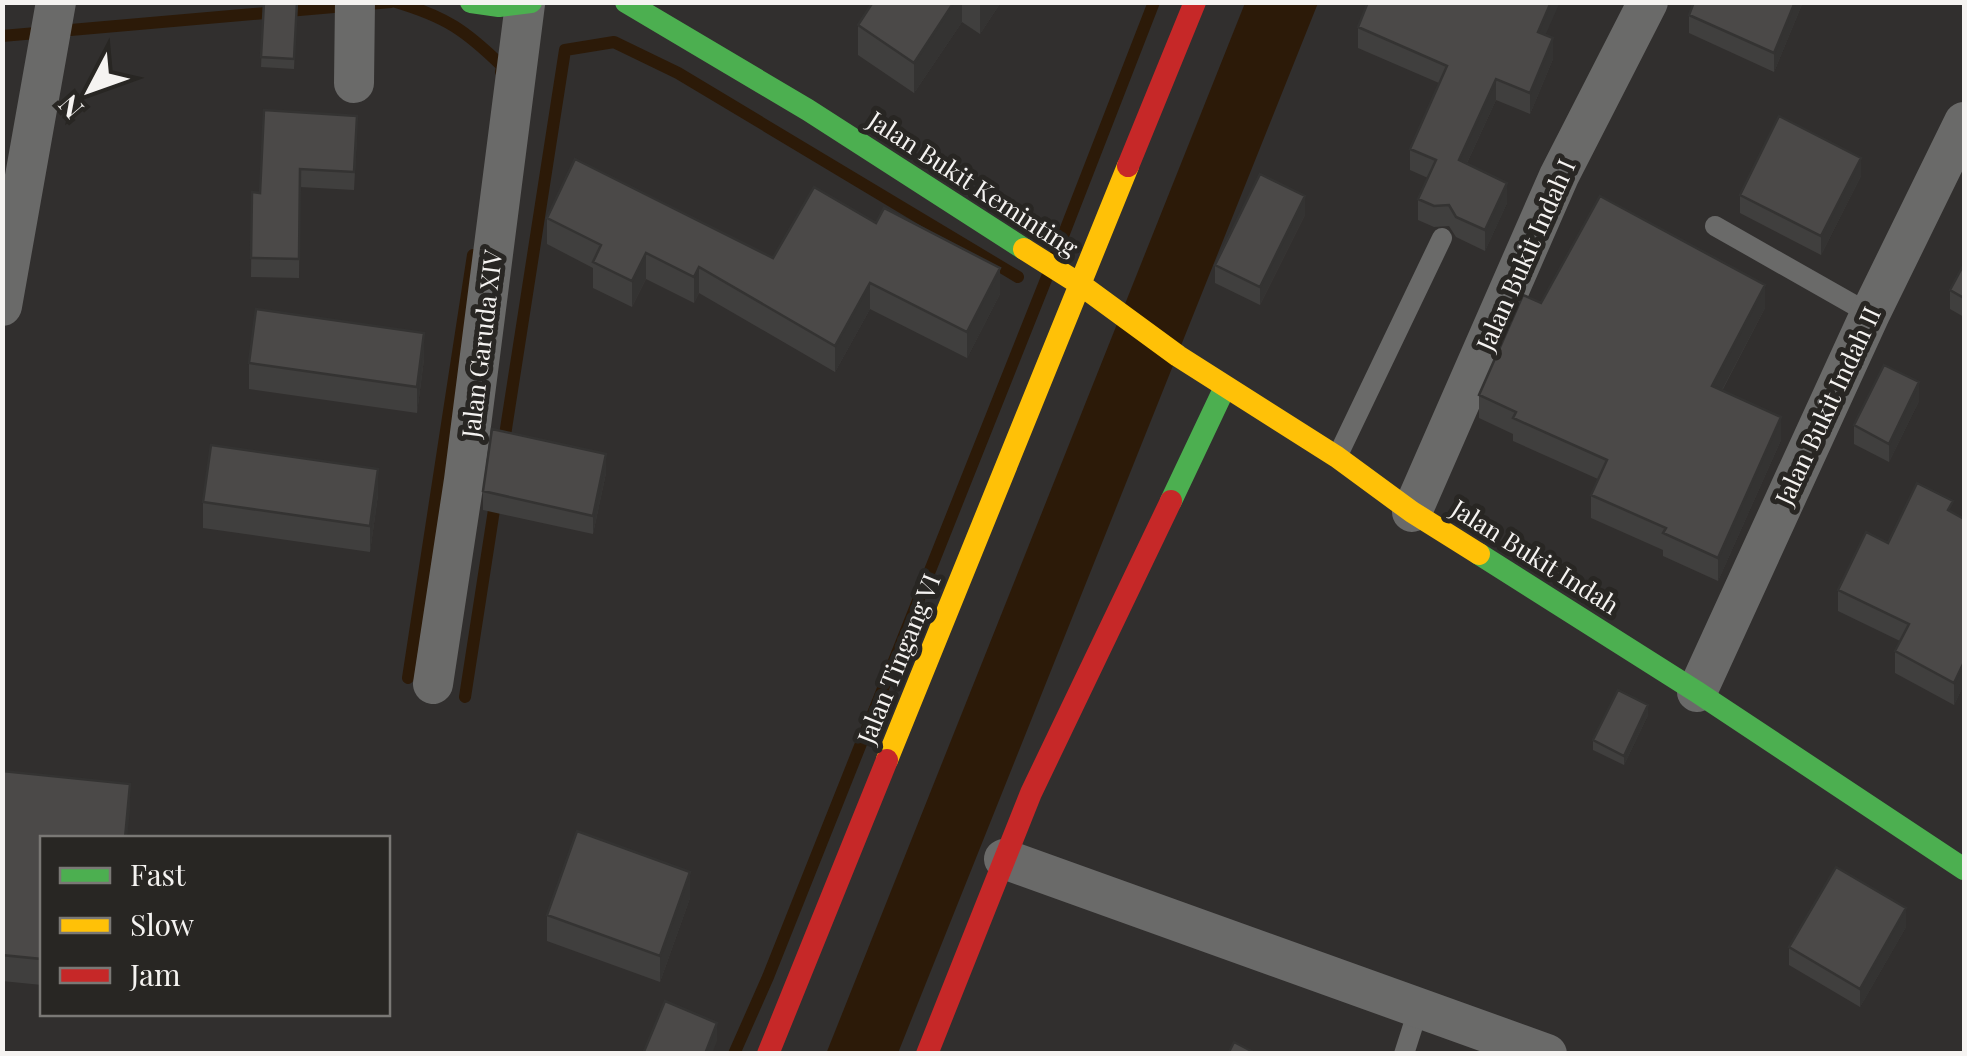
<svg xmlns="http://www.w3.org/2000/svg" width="1967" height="1056" font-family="'Playfair Display',serif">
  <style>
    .water { fill: #2c1a08 }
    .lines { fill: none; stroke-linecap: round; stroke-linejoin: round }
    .stream { stroke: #2c1a08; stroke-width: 12 }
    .lane { stroke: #6a6a69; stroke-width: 20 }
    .street { stroke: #6a6a69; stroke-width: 40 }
    .fast { stroke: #4caf50; stroke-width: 22 }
    .slow { stroke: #ffc107; stroke-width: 22 }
    .jam { stroke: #c62828; stroke-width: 22 }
    .wall { fill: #403f3e }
    .shaded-wall { fill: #343332 }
    .building { fill: #4b4948; stroke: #343332; stroke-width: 2.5 }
    .labels { text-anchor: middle; stroke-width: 10; stroke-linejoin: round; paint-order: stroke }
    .street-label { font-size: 25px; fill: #f5f3f1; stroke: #282623 }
  </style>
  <rect width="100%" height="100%" fill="#312f2e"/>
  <path class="water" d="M1245,3H1318L898,1053L826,1054Z"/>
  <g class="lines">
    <path class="stream" d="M396,2C446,17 465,30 502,66L501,72
      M2,36L391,2
      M1056,254L1154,2
      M503,448L565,50L614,42L678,73L1018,277
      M408,678L473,255
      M465,697L496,497
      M734,1054L768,977L1047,277"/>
    <path class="lane" d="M1715,226L1870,314
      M1338,455L1442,238
      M1404,1054L1419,1007"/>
    <path class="street" d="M354,83L355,2
      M2,306L56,2
      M1412,512L1559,176L1648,2
      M433,684L464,480L525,4
      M1697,692L1870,314L1964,122
      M1004,859L1547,1054"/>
    <path class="fast" d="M471,2L499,6L531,2
      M626,2L808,110L1024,249
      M1171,501L1225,387
      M1479,554L1697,692L1964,869"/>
    <path class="slow" d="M1024,249L1081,285L1178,356L1337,457L1412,512L1479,554
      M887,760L1128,166"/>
    <path class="jam" d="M1128,166L1195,2
      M768,1054L887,760
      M927,1054L1031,793L1171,501"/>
  </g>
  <path class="wall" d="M264,2H297L294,69L261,67Z
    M873,2H1001L980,34L962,22L914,93L858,55V25Z
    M1694,2H1803L1774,72L1689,33V15Z
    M1358,27L1546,35L1553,59L1530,114L1496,100L1467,163L1507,203L1485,251L1456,237L1449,226L1434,227L1418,220V199L1428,178L1410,170V149L1439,83L1358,48Z
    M357,134L354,190L300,187L299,278L251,277L252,192L260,193Z
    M1861,176L1821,255L1740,213V195Z
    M1305,215L1260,305L1215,283V265Z
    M547,218L773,258L1000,294L967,358L870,309L835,372L699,293L694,303L646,279L632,307L593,288V268L547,244Z
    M1964,264V317L1950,309V290Z
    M1541,303L1765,308L1722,391L1781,440L1718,581L1663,556V550L1591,518V495L1598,479L1513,441V434L1479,418V395Z
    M424,359L417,413L249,389V363Z
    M1919,401L1889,462L1854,444V425Z
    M606,473L593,534L483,510V491Z
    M378,495L370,552L203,528V502Z
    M1953,513L1964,519V684L1954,705L1895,673V651L1900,641L1838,611V590L1888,543Z
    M1648,715L1624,765L1593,750V740Z
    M2,771L130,810L42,838V985L2,981Z
    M690,898L660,982L547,941V915Z
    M1906,927L1860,1007L1789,965V947Z"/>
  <path class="shaded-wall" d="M954,2H962V22L914,93V63Z
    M981,2H1001L980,34V4Z
    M1551,2H1560L1538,52V32Z
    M1795,2H1803L1774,72V53Z
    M1553,38V59L1530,114V93Z
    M1496,79V100L1459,180V160Z
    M1861,158V176L1821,255V236Z
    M1507,183V203L1485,251V230Z
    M1305,196V215L1260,305V287Z
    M646,253V279L632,307V281Z
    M699,267V293L694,303V277Z
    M1000,268V294L967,358V332Z
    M870,283V309L835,372V346Z
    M1765,285V308L1712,409V386Z
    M424,333V359L417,413V387Z
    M1919,382V401L1889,462V444Z
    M1781,417V440L1718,581V558Z
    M606,454V473L593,534V516Z
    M378,469V495L370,552V526Z
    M1964,662V684L1954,705V683Z
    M1648,705V715L1624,765V756Z
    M130,784V810L127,838H125Z
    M690,872V898L660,982V956Z
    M1906,908V927L1860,1007V989Z
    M717,1023V1041L712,1054H705Z"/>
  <path class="building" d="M264,2H297L294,59L261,57Z
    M873,2H954L914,63L858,25Z
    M1368,2H1551L1538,32L1553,38L1530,93L1496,79L1459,160L1507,183L1485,230L1456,217L1449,205L1434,206L1418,199L1436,160L1410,149L1447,66L1358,27Z
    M1694,2H1795L1774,53L1689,15Z
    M264,110L357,116L354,172L300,169L299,259L251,258L252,192L260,193Z
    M1779,116L1861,158L1821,236L1740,195Z
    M575,159L773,258L814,187L876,223L884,208L1000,268L967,332L870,283L835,346L699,267L694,277L646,253L632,281L593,262L601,245L547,218Z
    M1260,174L1305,196L1260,287L1215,265Z
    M1600,196L1765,285L1712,386L1781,417L1718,558L1663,533L1666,528L1591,495L1607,460L1513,418L1516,412L1479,395L1523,295L1541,303Z
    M1964,264V298L1950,290Z
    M256,309L424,333L417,387L249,363Z
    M1884,365L1919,382L1889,444L1854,425Z
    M492,429L606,454L593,516L483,491Z
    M211,445L378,469L370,526L203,502Z
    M1917,483L1953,501L1948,510L1964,519V662L1954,683L1895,651L1909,624L1838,590L1866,532L1888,543Z
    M1618,690L1648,705L1624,756L1593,740Z
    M2,771L130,784L125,838H42V959L2,955Z
    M577,831L690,872L660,956L547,915Z
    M1836,867L1906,908L1860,989L1789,947Z
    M665,1001L717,1023L705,1054H643Z
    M1234,1042L1257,1054H1228Z"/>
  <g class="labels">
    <g class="street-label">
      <text transform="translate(973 184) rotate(33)" y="9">Jalan Bukit Keminting</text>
      <text transform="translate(1526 255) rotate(-66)" y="9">Jalan Bukit Indah I</text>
      <text transform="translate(482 344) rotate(-83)" y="9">Jalan Garuda XIV</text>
      <text transform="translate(1828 406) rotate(-65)" y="9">Jalan Bukit Indah II</text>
      <text transform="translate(1535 557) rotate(32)" y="9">Jalan Bukit Indah</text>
      <text transform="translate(899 659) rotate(-68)" y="9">Jalan Tingang VI</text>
    </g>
  </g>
  <rect width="1967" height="1056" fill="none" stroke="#f5f3f1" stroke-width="10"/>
  <rect x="40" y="836" width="350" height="180" fill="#282623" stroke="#7a7875" stroke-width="2.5"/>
  <rect x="60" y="868" width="50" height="15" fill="#4caf50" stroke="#7a7875" stroke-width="2.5"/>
  <text x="130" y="886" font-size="30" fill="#f5f3f1">Fast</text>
  <rect x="60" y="918" width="50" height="15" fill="#ffc107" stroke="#7a7875" stroke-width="2.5"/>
  <text x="130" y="936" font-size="30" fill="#f5f3f1">Slow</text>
  <rect x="60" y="968" width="50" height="15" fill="#c62828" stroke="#7a7875" stroke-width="2.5"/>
  <text x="130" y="986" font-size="30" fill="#f5f3f1">Jam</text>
  <g transform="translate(90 90) rotate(229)" stroke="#282623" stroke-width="8" paint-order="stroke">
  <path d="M0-8L18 38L0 25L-18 38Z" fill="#f5f3f1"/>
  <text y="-15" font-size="28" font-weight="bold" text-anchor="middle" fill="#f5f3f1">N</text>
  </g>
</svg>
